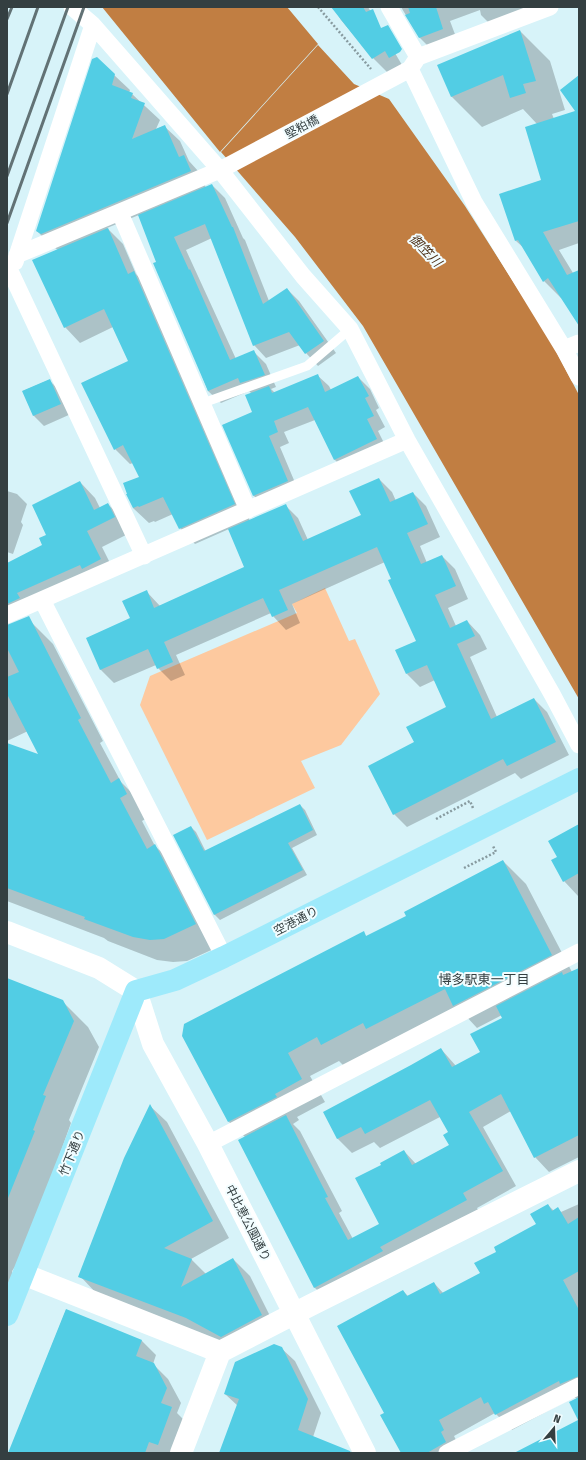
<svg xmlns="http://www.w3.org/2000/svg" width="586" height="1460" font-family="'Fira Sans Condensed','Noto Sans JP',sans-serif">
  <style>
    .green { fill: #fdc99f }
    .water { fill: #c17e42 }
    .shadow { fill: #0003; fill-rule: evenodd }
    .building { fill: #52cde4 }
    .lines { fill: none; stroke-linecap: round; stroke-linejoin: round }
    .path { stroke: #879a9f; stroke-width: 2.5; stroke-dasharray: 2 2; stroke-linecap: butt }
    .service { stroke: #fff; stroke-width: 9 }
    .minor { stroke: #fff; stroke-width: 17 }
    .tertiary { stroke: #fff; stroke-width: 22 }
    .trunk { stroke: #9eeafb; stroke-width: 22 }
    .rail { stroke: #627275; stroke-width: 3 }
    .labels { text-anchor: middle; stroke-width: 4; stroke-linejoin: round; paint-order: stroke }
    .street-label { font-size: 12px; fill: #343f41; stroke: #f2fdff }
    .water-label { font-size: 13px; font-style: italic; fill: #4d3017; stroke: #f2fdff }
    .neighbourhood-label { font-size: 13px; fill: #343f41; stroke: #f2fdff }
  </style>
  <rect width="100%" height="100%" fill="#d7f3f9"/>
  <path class="green" d="M325,588L349,641L355,639L380,694L341,745L301,761L315,788L207,840L140,705L150,676L297,613L292,604Z"/>
  <path class="water" d="M102,7H287L318,44L220,152Z
    M318,45L354,84L389,99L465,206L549,338L579,395V699L363,326L295,237L221,152Z"/>
  <path class="shadow" d="M333,7H368L402,65L389,74L373,58L341,20Z
    M401,7H539L497,31L481,15L480,10L450,21L459,45L435,53L419,37Z
    M520,31L550,61L565,110L552,114L554,119L577,111L579,77V243L559,250L573,273L579,271V324L562,298H561L544,281L525,249L516,241L543,181L537,124L523,109L482,127L452,97L439,66Z
    M114,75L130,90L129,93L132,94L160,120L156,129L164,126L180,141L189,161L199,172L206,188L212,185L225,198L243,238L245,240L269,301L287,289L299,301L336,353L318,366L306,353L300,345L266,358L254,345L212,238L186,250L236,359L254,352L266,364L276,387L271,389L275,393L317,375L329,386L331,390L358,377L370,389L379,408L376,410L385,427L378,431L388,451L346,471L335,460L315,420L284,432L289,443L280,447L299,492L265,507L254,496L223,425L253,413L251,393L249,391L221,403L208,391L139,215L107,228L123,244L136,274L149,288L250,521L285,505L298,518L308,540L362,516L379,479L392,492L396,501L413,493L426,506L440,537L420,546L427,563L442,556L455,569L468,599L448,608L456,626L467,621L480,635L487,649L470,657L497,717L534,699L547,712L569,755L521,779L515,773L407,827L394,814L415,743L447,707L435,680L420,687L407,674L417,641L385,562L292,604L300,623L286,630L273,616L271,613L176,655L185,675L171,681L158,668L156,665L114,683L101,670L87,639L131,619L146,591L160,606L245,568L229,529L195,544L180,528L173,514L155,522L154,521L149,523L133,508L141,477L133,463L130,464L115,449L130,361L113,327L80,343L65,327L58,250L52,246L37,231Z
    M49,380L59,390L71,414L44,426L34,416L23,391Z
    M80,482L95,498L100,508L108,504L123,520L130,533L102,547L116,575L7,621V564L44,546L48,535Z
    M7,486L8,487L7,491L17,494L27,504L21,522L23,525L13,554L7,552Z
    M31,622L53,644L103,741L100,743L121,782L141,802L149,817L142,821L155,846L178,868L218,947L187,961L173,962L157,960L108,941L104,938L7,901V744L40,756L28,731L7,741V633Z
    M300,805L305,810L317,835L292,848L307,875L220,920L215,915L175,836L191,827L196,832L206,852Z
    M579,825V895L578,896L564,881Z
    M503,861L526,884L572,972L579,969V1157L549,1172L535,1157L511,1111L483,1127L516,1186L477,1208L481,1215L330,1302L315,1288L239,1140L245,1137L229,1122L183,1036L363,933L367,937L408,916ZM464,1014L477,1028L502,1015L503,1018L481,1053L456,1066L441,1049L337,1138L352,1153L374,1142L380,1148L440,1117L449,1132L450,1145L416,1164L404,1151L382,1165L380,1224L353,1239L339,1213L342,1211L300,1131L293,1124L299,1120L297,1117L325,1102L310,1076L339,1061L345,1067Z
    M7,980L62,1001L88,1027L99,1047L69,1120L71,1123L32,1232L7,1290Z
    M150,1106L167,1122L229,1238L191,1259L206,1274L233,1259L250,1276L276,1328L240,1353L97,1294L80,1276Z
    M579,1204V1420L577,1399L574,1397L512,1430L495,1413L454,1436L459,1446L458,1453H402L386,1413L403,1291L409,1297L434,1283L444,1294L481,1274L497,1252L538,1225L548,1205L554,1211L558,1209L561,1212Z
    M66,1310L142,1341L156,1355L153,1364L168,1379L181,1403L177,1413L186,1422L174,1453H9Z
    M281,1348L295,1361L321,1413L313,1437L338,1453H220L238,1406L225,1394Z"/>
  <path class="building" d="M331,7H363L366,12L373,9L381,28L388,25L402,49L400,52L389,58L385,51L372,59Z
    M408,7H436L443,29L419,38L405,15L410,13Z
    M520,30L536,81L523,84L526,93L510,98L503,75L451,97L437,65Z
    M97,57L115,74L112,85L133,93L131,98L145,103L132,139L165,125L179,157L184,155L191,171L41,234L36,231L92,59Z
    M579,75V221L543,232L567,275L579,270V326L548,278L543,282L518,240L515,241L499,194L541,180L525,127L575,111L560,90Z
    M212,184L232,227H233L263,304L287,288L324,341L305,354L289,332L253,346L205,224L174,237L189,270L190,269L230,360L254,350L265,375L240,383L238,378L208,391L153,263L156,262L138,215Z
    M108,228L128,274L134,271L235,504L179,529L163,497L139,507L138,506L133,508L126,494H127L123,483L139,477L123,445L114,450L81,383L128,361L104,309L64,328L32,260Z
    M318,374L325,392L358,376L369,396L365,398L374,416L367,419L377,439L334,460L308,407L274,421L278,432L269,436L288,481L253,496L222,425L252,412L245,395L269,386L272,393Z
    M50,379L61,404L33,416L22,391Z
    M379,478L390,502L413,492L428,524L407,533L421,564L442,555L456,586L435,595L450,628L467,620L475,636L457,644L491,719L534,698L556,742L507,766L503,759L393,815L368,766L414,742L406,727L446,707L427,665L406,674L395,650L416,641L388,580L391,579L377,547L279,590L288,610L272,617L263,598L164,642L173,662L157,669L148,649L100,670L86,638L130,618L122,601L147,590L154,608L244,567L228,529L286,504L303,541L361,515L349,491Z
    M80,481L94,510L108,503L115,517L87,531L101,559L82,569L80,565L17,593L20,598L7,604V563L42,545L39,538L46,535L32,505Z
    M29,616L81,718L78,720L111,783L119,778L127,794L120,798L147,849L155,844L196,924L164,939L150,940L133,937L84,919L85,917L7,888V743L38,754L7,694V677L19,672L7,648V625Z
    M300,804L313,830L288,843L303,870L214,915L173,835L191,826L204,851Z
    M579,824V873L563,882L551,860L557,857L548,841Z
    M503,860L552,955L453,1006L445,989L366,1029L363,1023L321,1045L317,1037L288,1053L302,1079L275,1094L277,1097L228,1122L182,1036L184,1024L364,931L366,936L406,916L404,912Z
    M579,968V1135L534,1158L501,1094L469,1112L503,1171L463,1193L467,1200L380,1247L383,1251L314,1288L238,1140L286,1115L328,1197L325,1198L348,1240L379,1224L355,1178L381,1165L380,1163L404,1150L412,1165L449,1145L443,1135L448,1132L430,1100L365,1134L361,1127L337,1139L323,1112L411,1065L441,1048L452,1067L480,1052L470,1034L502,1018L496,1006L562,972L563,975Z
    M7,978L63,1000L74,1021L43,1095L46,1096L33,1130L35,1131L8,1198Z
    M150,1104L213,1221L164,1248L192,1259L181,1287L233,1258L262,1315L221,1337L186,1318L78,1277L124,1158Z
    M548,1204L552,1211L558,1207L568,1224L579,1217V1271L563,1280L579,1310V1376L560,1384L559,1381L495,1415L488,1402L484,1404L481,1397L439,1420L444,1430L441,1432L446,1442L427,1453H401L380,1415L384,1413L337,1326L403,1290L407,1296L434,1282L440,1294L480,1273L474,1263L496,1252L494,1247L536,1224L530,1214Z
    M66,1309L142,1340L136,1356L154,1363L167,1388L161,1403L172,1407L158,1445L149,1442L145,1453H8Z
    M274,1344L282,1347L308,1399L298,1430L350,1451L351,1453H219L239,1399L224,1394L235,1362Z
    M579,1397V1453H514L578,1420L569,1402Z"/>
  <g class="lines">
    <path class="path" d="M318,7L371,69
      M436,819L470,801L473,808
      M464,868L496,852L493,846"/>
    <path class="service" d="M203,403L307,366L350,329"/>
    <path class="minor" d="M72,7L93,25L220,170L303,276L350,329L407,440L552,694L579,745
      M389,7L418,57
      M410,69L474,202L564,349L579,377
      M120,213L248,510
      M17,255L220,170L410,69L418,57L550,7
      M15,262L93,25
      M11,273L144,556
      M564,349L579,343
      M42,600L224,957
      M7,615L407,440
      M208,1144L579,952
      M447,1453L579,1386"/>
    <path class="tertiary" d="M7,932L99,968L136,991L153,1044L208,1144L365,1453
      M23,1274L220,1352
      M181,1453L220,1352L311,1305L579,1171"/>
    <path class="trunk" d="M7,1315L136,991L175,980L224,957L579,779"/>
    <path class="rail" d="M7,19L12,7
      M7,94L38,7
      M7,176L68,7
      M7,223L84,7"/>
  </g>
  <g class="labels">
    <g class="street-label">
      <text transform="translate(302 127) rotate(-28)" y="4">堅粕橋</text>
      <text transform="translate(296 921) rotate(-27)" y="4">空港通り</text>
      <text transform="translate(72 1153) rotate(-68)" y="4">竹下通り</text>
      <text transform="translate(248 1223) rotate(63)" y="4">中比恵公園通り</text>
    </g>
    <g class="water-label">
      <text transform="translate(426 250) rotate(46)" y="5">御笠川</text>
    </g>
    <g class="neighbourhood-label">
      <text x="484" y="984">博多駅東一丁目</text>
    </g>
  </g>
  <rect width="586" height="1460" fill="none" stroke="#343f41" stroke-width="16"/>
  <g transform="translate(554 1428) rotate(19)" stroke="#f2fdff" stroke-width="3" paint-order="stroke">
  <path d="M0-3L7 15L0 10L-7 15Z" fill="#343f41"/>
  <text y="-6" font-size="11" font-weight="bold" text-anchor="middle" fill="#343f41">N</text>
  </g>
</svg>
